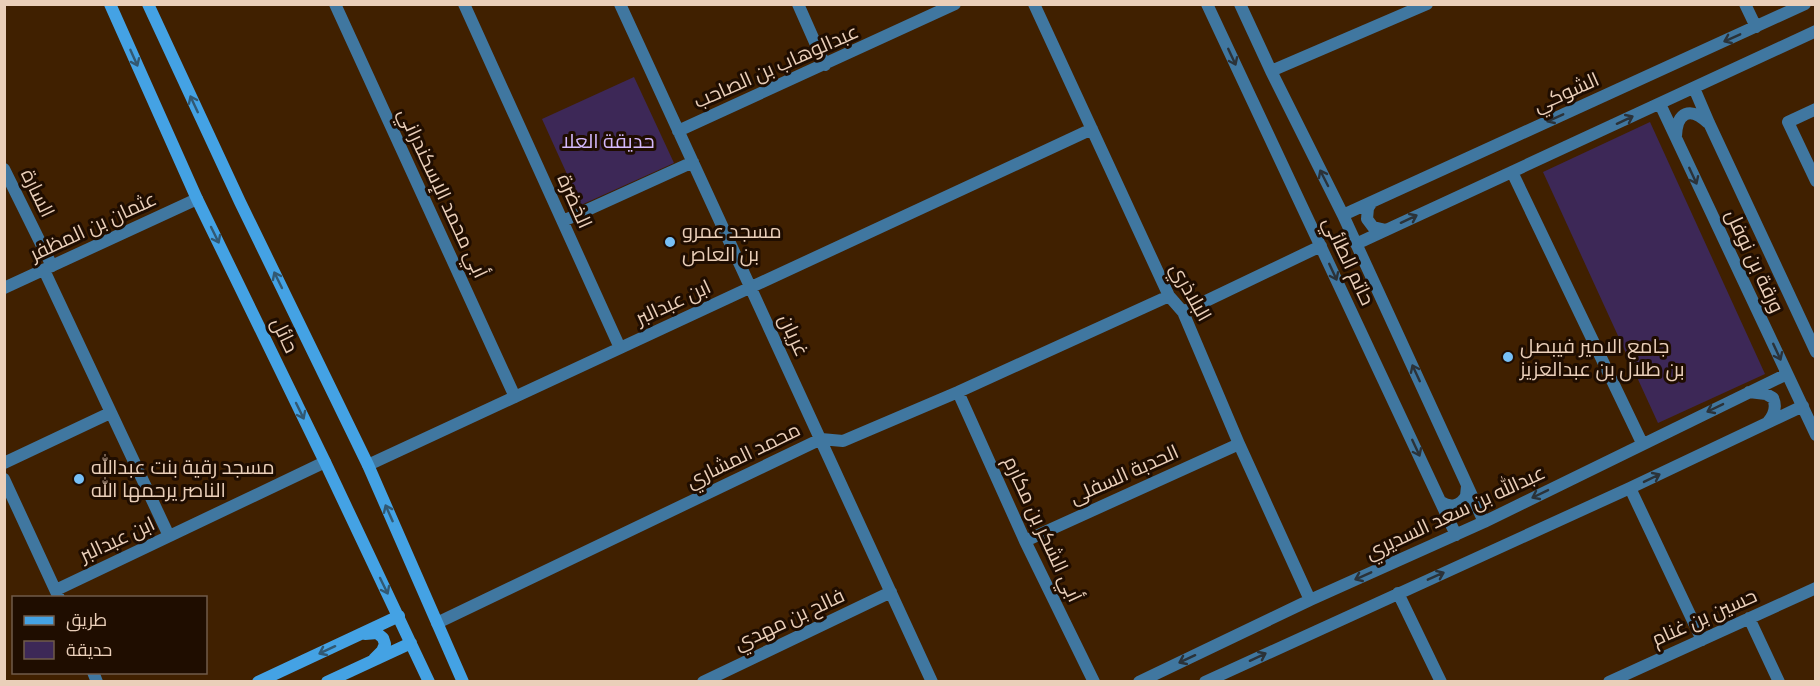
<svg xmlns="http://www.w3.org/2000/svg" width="1820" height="686" font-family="Cabin,Cairo,sans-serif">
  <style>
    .green { fill: #3d2857 }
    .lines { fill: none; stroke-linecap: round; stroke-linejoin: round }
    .street { stroke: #4077a0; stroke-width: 12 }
    .secondary { stroke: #44a2e4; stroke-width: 12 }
    .oneway { stroke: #2b3238 }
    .oneway2 { stroke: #325872 }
    .poi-dot { fill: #77c0f7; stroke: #1f0d00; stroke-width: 2 }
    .labels { text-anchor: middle; stroke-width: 6; stroke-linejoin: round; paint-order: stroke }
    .street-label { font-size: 20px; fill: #eacfb9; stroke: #1f0d00 }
    .park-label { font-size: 20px; fill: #d3b8fb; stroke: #1f0d00 }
    .poi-label { font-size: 20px; fill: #eacfb9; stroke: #1f0d00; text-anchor: start }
  </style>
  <rect width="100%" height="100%" fill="#402000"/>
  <path class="green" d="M634,77L674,163L581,205L542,119Z
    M1650,122L1765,374L1658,423L1543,172Z"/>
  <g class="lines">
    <path class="street" d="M335,4L515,397
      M464,4L620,348
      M620,4L932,682
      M798,4L825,65
      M1034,4L1169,296L1183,312L1239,444L1310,600
      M1207,4L1456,535
      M1240,4L1271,71L1343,215L1484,522
      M1745,4L1756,27
      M1271,71L1427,4
      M1694,88L1709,123L1816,352
      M1660,104L1816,435
      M1816,109L1788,122L1816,181
      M678,131L955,4
      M1676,136C1677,112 1690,106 1708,123
      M4,169L52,266
      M1512,172L1642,443
      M1372,202L1368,208L1367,219L1373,227L1386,230
      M1343,215L1805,4
      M563,221L693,162
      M1356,244L1816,31
      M44,270L169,536
      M4,288L197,199
      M1183,312L1321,246
      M958,392L1025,541L1094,682
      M1749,392L1766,394L1773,398C1777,407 1774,415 1768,422
      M4,463L110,413
      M368,465L1092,129
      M4,479L59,598
      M1630,488L1702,640
      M1441,502C1451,508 1460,506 1466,496L1467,486
      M1025,541L1239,444
      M56,590L325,462
      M1398,593L1441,682
      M1749,618L1779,682
      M437,623L821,439L843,441L958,392L1169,296
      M93,672L97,682
      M703,682L891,592
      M1139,682L1310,600L1484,522L1787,374
      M1205,682L1630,488L1803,406
      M1609,682L1816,588"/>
    <path class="secondary" d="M110,4L197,199L325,462L429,682
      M148,4L240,202L368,465L463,682
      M365,634L377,633L383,638L385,644L382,651L374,659
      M258,682L399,616
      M327,682L411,643"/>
  </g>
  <defs><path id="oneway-shaft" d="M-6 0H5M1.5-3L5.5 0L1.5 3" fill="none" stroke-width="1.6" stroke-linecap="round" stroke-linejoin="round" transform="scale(1.5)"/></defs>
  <g class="oneway">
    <use href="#oneway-shaft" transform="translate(1732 38) rotate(156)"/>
    <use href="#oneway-shaft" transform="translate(1232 57) rotate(65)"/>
    <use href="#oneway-shaft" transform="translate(1555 118) rotate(156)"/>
    <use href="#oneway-shaft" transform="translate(1625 120) rotate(-25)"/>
    <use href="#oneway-shaft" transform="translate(1693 176) rotate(65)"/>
    <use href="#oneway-shaft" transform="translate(1324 178) rotate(-117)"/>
    <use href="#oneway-shaft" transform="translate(1409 219) rotate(-25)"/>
    <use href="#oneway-shaft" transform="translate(1333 272) rotate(65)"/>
    <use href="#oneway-shaft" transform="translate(1777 352) rotate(65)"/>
    <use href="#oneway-shaft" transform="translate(1416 373) rotate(-115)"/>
    <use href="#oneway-shaft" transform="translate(1715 408) rotate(154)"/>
    <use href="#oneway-shaft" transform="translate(1416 448) rotate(65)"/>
    <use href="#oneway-shaft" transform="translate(1652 478) rotate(-26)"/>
    <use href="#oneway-shaft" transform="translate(1540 494) rotate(154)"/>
    <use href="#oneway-shaft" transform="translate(1363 576) rotate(156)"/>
    <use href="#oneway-shaft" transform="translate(1436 576) rotate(-24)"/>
    <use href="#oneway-shaft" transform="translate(1258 657) rotate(-25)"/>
    <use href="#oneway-shaft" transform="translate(1187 659) rotate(155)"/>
  </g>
  <g class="oneway2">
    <use href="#oneway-shaft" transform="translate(134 58) rotate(66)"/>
    <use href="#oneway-shaft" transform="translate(194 104) rotate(-115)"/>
    <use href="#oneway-shaft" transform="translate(215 235) rotate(64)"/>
    <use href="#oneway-shaft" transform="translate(278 280) rotate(-116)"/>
    <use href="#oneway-shaft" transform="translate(300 411) rotate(64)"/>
    <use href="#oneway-shaft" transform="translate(389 513) rotate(-114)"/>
    <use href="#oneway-shaft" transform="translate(384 586) rotate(64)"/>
    <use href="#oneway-shaft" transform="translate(327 650) rotate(155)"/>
  </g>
  <g class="poi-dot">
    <circle cx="670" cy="242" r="6"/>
    <circle cx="1508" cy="357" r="6"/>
    <circle cx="79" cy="479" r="6"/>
  </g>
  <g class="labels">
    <g class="street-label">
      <text transform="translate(776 66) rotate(-24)" y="7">عبدالوهاب بن الصاحب</text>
      <text transform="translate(1566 92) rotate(-24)" y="7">الشوكي</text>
      <text transform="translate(38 193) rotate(64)" y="7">السارة</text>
      <text transform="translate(443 193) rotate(65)" y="7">أبي محمد الإسكندراني</text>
      <text transform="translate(575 201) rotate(66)" y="7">الخضرة</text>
      <text transform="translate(93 226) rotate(-25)" y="7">عثمان بن المظفر</text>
      <text transform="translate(1349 261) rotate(65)" y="7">حاتم الطائي</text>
      <text transform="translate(1755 261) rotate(65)" y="7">ورقة بن نوفل</text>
      <text transform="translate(1191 292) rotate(61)" y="7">البلاذري</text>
      <text transform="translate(673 302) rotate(-25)" y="7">ابن عبدالبر</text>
      <text transform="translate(285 335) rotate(64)" y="7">حائل</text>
      <text transform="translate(794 335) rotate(65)" y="7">غريان</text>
      <text transform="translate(743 455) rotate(-26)" y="7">محمد المشاري</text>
      <text transform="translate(1124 474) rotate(-24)" y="7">الحدبة السفلى</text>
      <text transform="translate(1455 512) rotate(-25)" y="7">عبدالله بن سعد السديري</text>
      <text transform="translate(1043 529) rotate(65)" y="7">أبي الشكر بن مكارم</text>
      <text transform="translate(117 539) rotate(-25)" y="7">ابن عبدالبر</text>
      <text transform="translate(1704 617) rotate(-24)" y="7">حسين بن غنام</text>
      <text transform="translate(789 619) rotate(-25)" y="7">فالح بن مهدي</text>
    </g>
    <g class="park-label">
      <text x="608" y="148">حديقة العلا</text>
    </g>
    <g class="poi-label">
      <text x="682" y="238">مسجد عمرو<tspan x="682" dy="23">بن العاص</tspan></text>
      <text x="1520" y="353">جامع الامير فيبصل<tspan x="1520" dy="23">بن طلال بن عبدالعزيز</tspan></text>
      <text x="91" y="474">مسجد رقية بنت عبدالله<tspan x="91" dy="23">الناصر يرحمها الله</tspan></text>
    </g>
  </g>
  <rect width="1820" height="686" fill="none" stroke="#eacfb9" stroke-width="12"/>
  <rect x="12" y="596" width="195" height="78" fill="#1f0d00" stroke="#705b4a" stroke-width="1.5"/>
  <rect x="24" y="616" width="30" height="9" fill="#44a2e4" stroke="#705b4a" stroke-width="1.5"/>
  <text x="66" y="626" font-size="18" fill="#eacfb9">طريق</text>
  <rect x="24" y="641" width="30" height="18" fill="#3d2857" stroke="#705b4a" stroke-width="1.5"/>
  <text x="66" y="656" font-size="18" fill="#eacfb9">حديقة</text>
</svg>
